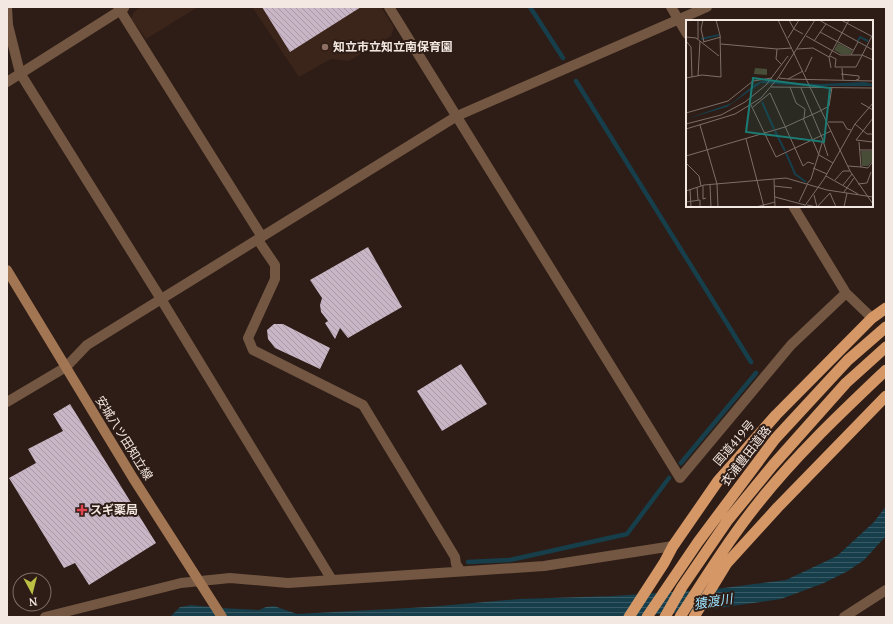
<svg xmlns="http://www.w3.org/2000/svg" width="893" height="624" font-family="'PT Serif','Noto Sans JP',serif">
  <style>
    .built { fill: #3b241a }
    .water { fill: url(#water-rules) }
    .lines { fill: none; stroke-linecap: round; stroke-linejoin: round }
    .stream { stroke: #173e4b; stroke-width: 4.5 }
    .building { fill: url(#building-back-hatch) }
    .minor { stroke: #735742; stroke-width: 10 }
    .secondary { stroke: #a27553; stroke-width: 10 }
    .trunk { stroke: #d69766; stroke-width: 11 }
    .education-dot { fill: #8d6e63; stroke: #2d1d16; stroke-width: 1.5 }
    .health-dot { fill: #e0444e; stroke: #2d1d16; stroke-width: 1.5 }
    .labels { text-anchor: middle; stroke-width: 4; stroke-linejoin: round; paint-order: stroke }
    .poi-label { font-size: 12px; font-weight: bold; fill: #f4e8e3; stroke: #2d1d16; text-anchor: start }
    .street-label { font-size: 12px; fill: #f4e8e3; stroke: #2d1d16 }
    .water-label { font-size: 13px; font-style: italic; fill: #9ce2fd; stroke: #2d1d16 }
    .inset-river { fill: none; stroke: #173e4b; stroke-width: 2 }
    .inset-road { fill: none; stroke: #7d6e68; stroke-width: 1 }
    .view { fill: #1a7c74; fill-opacity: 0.15; stroke: #1a7c74; stroke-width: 2 }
    .inset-edge { fill: none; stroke: #f4e8e3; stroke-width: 2 }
  </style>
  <defs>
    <pattern id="water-rules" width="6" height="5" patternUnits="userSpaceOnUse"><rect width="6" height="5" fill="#173e4b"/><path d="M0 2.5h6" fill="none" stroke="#395a65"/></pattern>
    <pattern id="building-back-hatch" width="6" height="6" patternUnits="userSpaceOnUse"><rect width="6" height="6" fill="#c8b5c5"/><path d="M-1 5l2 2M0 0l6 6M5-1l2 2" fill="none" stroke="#a899a5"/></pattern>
  </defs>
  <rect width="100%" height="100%" fill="#2d1d16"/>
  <path class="built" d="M141,7H198L146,39L131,19L134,12Z
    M252,7H381L394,27L391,36L349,61L331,59L299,77Z"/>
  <path class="water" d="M886,506V536L864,560L848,571L824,583L781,599L704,610L627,617H170L180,607L191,605L220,608L259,610L266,607L274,606L297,614L428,607L519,599L613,596L716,589L786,580L837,556L874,522Z"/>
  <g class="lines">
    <path class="stream" d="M530,7L563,58
      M576,81L751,362
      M681,463L756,373
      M468,562L510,560L627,534L669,478"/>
  </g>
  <path class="building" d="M262,7H361L290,52Z
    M368,247L402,307L348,338L340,328L335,339L325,323L328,321L321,312L320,305L322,298L310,280Z
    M274,324H283L330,348L320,369L275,348L268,339L267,330Z
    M461,364L487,404L442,431L417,391Z
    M70,404L156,543L89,585L75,563L64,568L9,478L36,463L28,449L63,431L53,414Z"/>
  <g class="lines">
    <path class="minor" d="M7,7L8,25L20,73L161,299L332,580
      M118,7L262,237
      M389,7L680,478L791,345L846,293
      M671,7L687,34
      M7,82L124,8
      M793,206L846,293L872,318
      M258,240L275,265V279L248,338L253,350L363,405L455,557L456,564L460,570
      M7,402L66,367L87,345L457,116L707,7
      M45,617L181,583L230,578L288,583L544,566L673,546
      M844,617L886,590"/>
    <path class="secondary" d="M7,270L133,478L222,617"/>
    <path class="trunk" d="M629,617L664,563L673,546L718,481L776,415L872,318L886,308
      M647,617L698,542L775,439L848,360L886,327
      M665,617L682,587L728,520L773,465L846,383L886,347
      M680,617C705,578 730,538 759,502C797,454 842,412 886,370
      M694,617L727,563L778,507L886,396"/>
  </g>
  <circle class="education-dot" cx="325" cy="47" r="4"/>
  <path class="health-dot" d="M80 504h4v4h4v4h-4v4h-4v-4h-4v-4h4z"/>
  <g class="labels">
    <g class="poi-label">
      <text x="333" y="51">知立市立知立南保育園</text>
      <text x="90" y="514">スギ薬局</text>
    </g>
    <g class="street-label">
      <text transform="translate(124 438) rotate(58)" y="4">安城八ツ田知立線</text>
      <text transform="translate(734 443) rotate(-49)" y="4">国道419号</text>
      <text transform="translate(746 456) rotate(-52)" y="4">衣浦豊田道路</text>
    </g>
    <g class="water-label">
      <text transform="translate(713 601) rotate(-9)" y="5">猿渡川</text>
    </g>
  </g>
  <g transform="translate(686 20)">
    <rect width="187" height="187" fill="#2d1d16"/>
    <path d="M152,23L166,30L165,34H155L148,30ZM175,131H187V140L182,146H176Z" fill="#474d37"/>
    <path d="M69,48L81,49V55L68,54Z" fill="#474d37"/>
    <path d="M76,61L134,64L178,62L187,64V66H120L75,63L41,87L0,99L46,83L69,64Z" fill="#173e4b"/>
    <path class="inset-river" d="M15,19L33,15M172,21L174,17L182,21M76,82L88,109M89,111L99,131M100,133L109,154L120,162"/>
    <path class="inset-road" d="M17,0L15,9L18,22M92,0L164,151L187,184M103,0L108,9L117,14M133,0L187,30M155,0L187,17M134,12L167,30M120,16L154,35H176L187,40M0,17L10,18L33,36M102,18L113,0M12,19V0M0,21L5,27L6,57M128,21L140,4M17,22L35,17M35,24L91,29L90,39L96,45M91,29L106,28M111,29L127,28L143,37L145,48M165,35L172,22M144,36L150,39L149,47H170L187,14M143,37L163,0M156,48L157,60M119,52L126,37M155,54L173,56V59L170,60M12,56L14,21M0,58L16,55L35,57L34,15L30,0M93,58L102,59L117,51M102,59L187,61M85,67L187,68M104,67L110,83L119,89L118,98M115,68L137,120L125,159L121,164M175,83L187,90M65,85L90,137L145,111M67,87L84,73L117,146L122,142L128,144M0,93L42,81L67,61L86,58M117,98L133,135L147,143M187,98L170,120L187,122M142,102H157L161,109L165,110M0,104L35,95L59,82L80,65L102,36M169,104L181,114H187M14,105L31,164L32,187M0,109L49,94L75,78L92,58L129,0M60,119L78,187M137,121L142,136M173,122L175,147L182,148L187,141M174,130H187M0,136L99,107L134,91L143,86L146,67M0,143L13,156L15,166M162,146L175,147M127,148L141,154M140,156L172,174M88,159L89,187M149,160L157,151H164M172,164L181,163L185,152M24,165L25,187M157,165L166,154M17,166V179L20,178M88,166L106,168M11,167L12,180M4,169L5,187M0,171L18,165L100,158L141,170L187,177M158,172L168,158M144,173L150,187M89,177L119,185M0,182L14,180V187M113,182L121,165M121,185L131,187L128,175M70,187L89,182M118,187L138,159L169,104L187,83M131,187L144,173M158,187L161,173"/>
    <path class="view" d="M67,58L144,68L138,122L60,112Z"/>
    <rect width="187" height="187" class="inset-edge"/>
  </g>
  <rect width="893" height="624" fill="none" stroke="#f4e8e3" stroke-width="16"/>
  <g transform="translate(32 592) rotate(173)"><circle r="19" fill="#2d1d16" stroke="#7d6e68"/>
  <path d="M0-3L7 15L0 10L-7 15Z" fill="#bbc044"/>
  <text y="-6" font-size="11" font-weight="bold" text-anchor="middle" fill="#f4e8e3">N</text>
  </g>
</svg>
